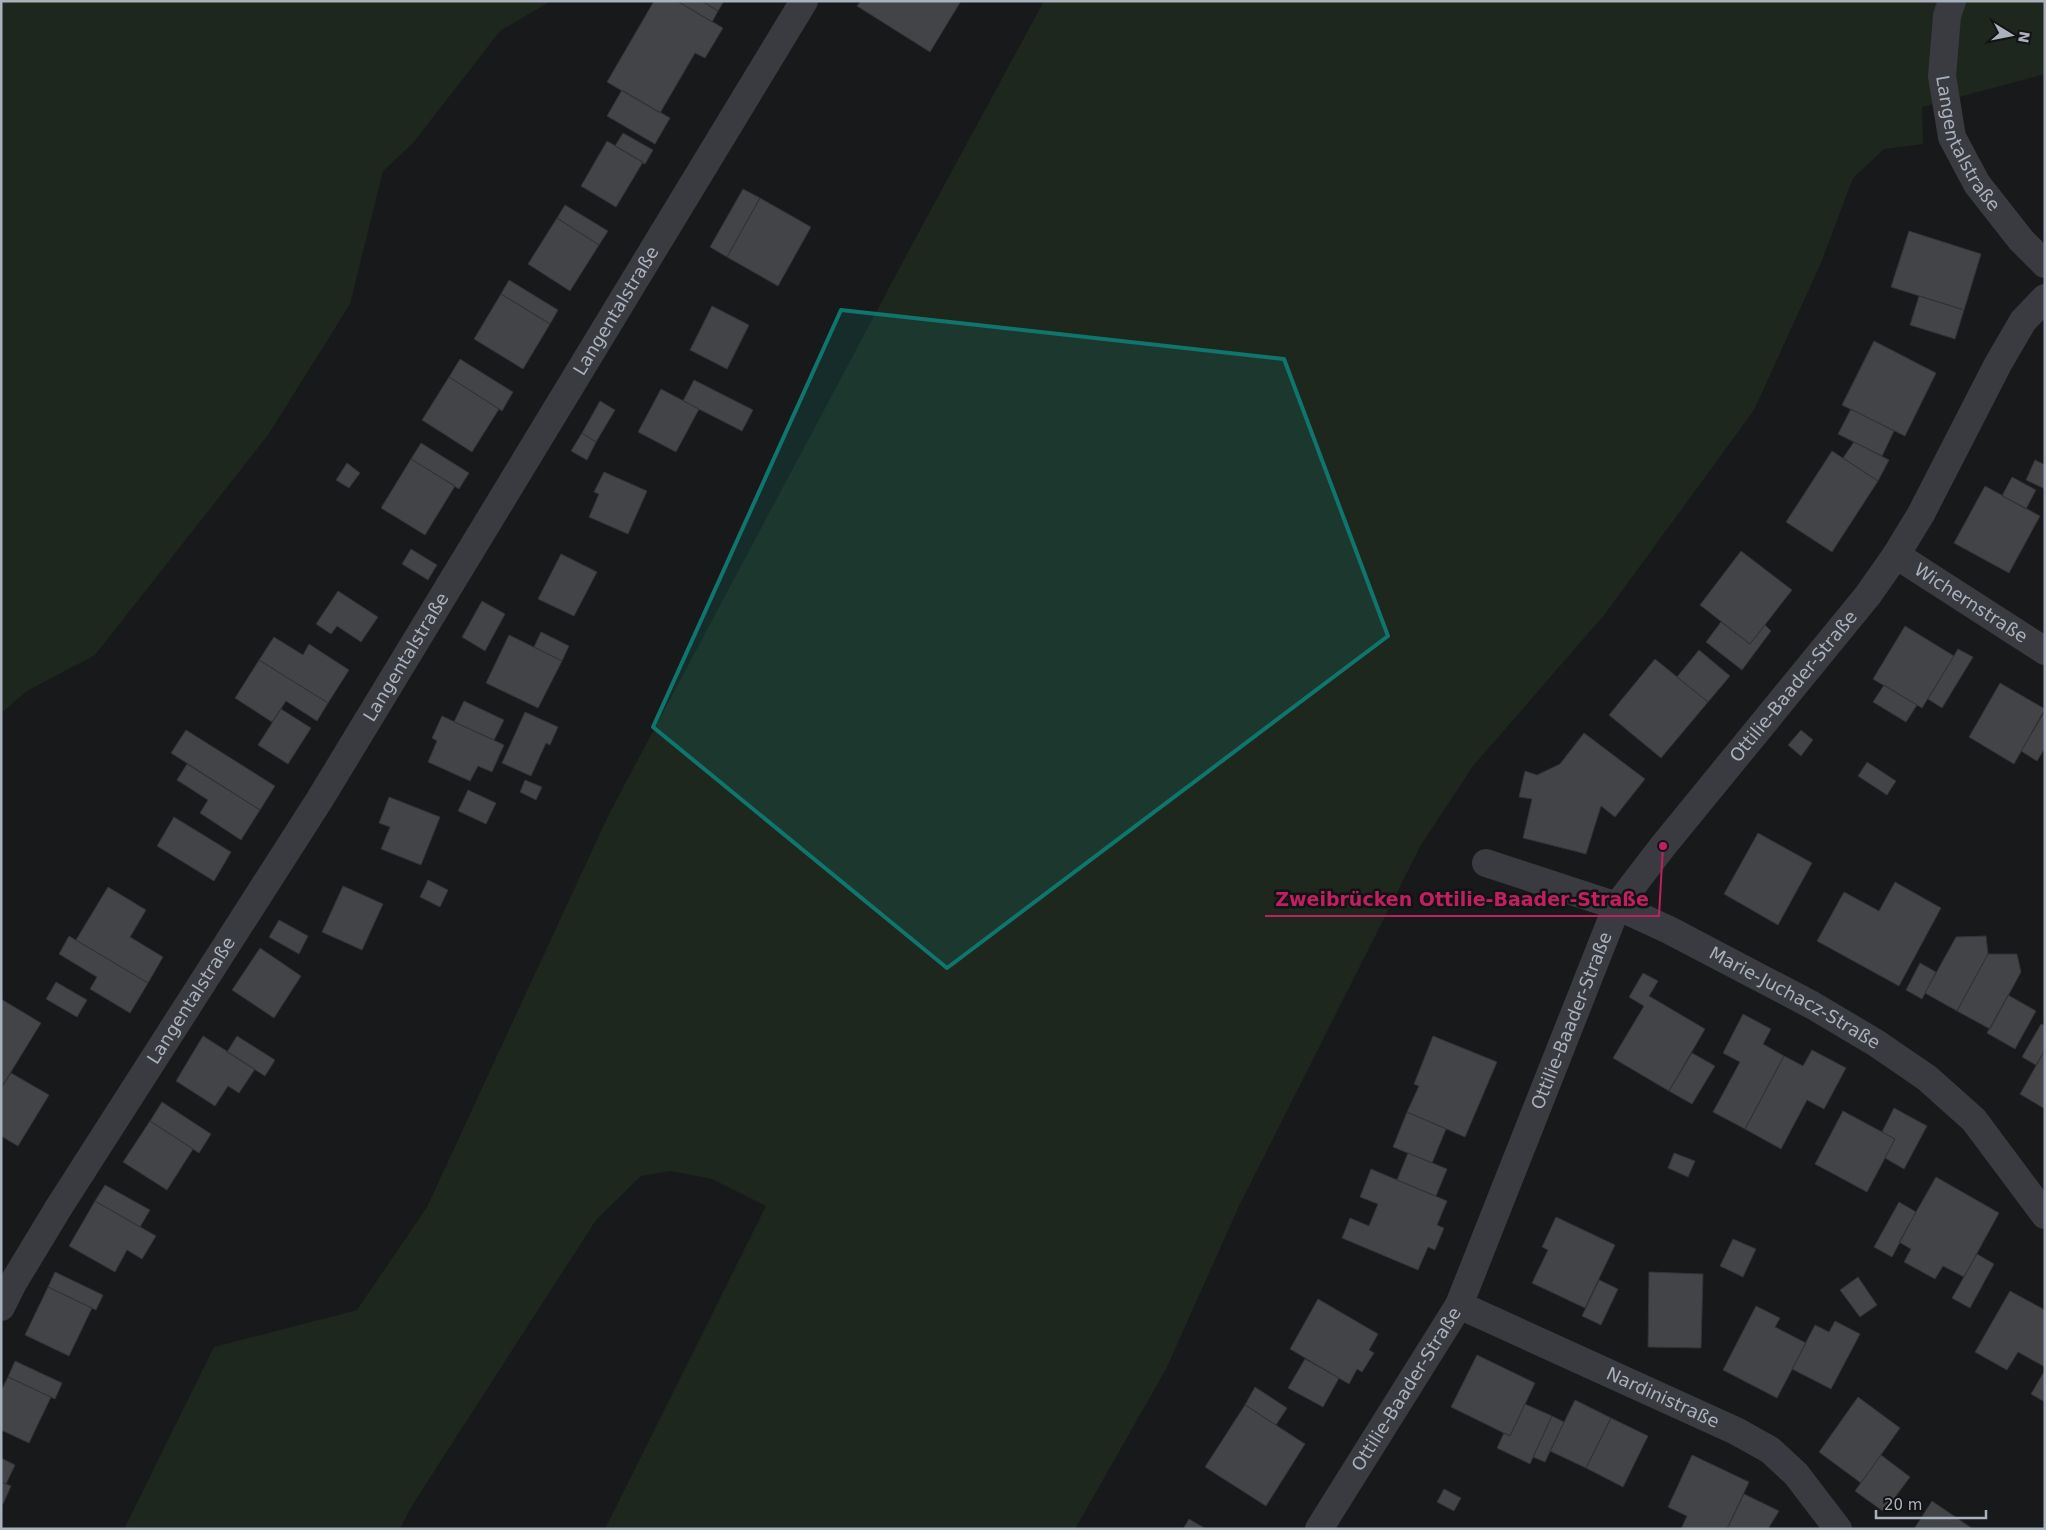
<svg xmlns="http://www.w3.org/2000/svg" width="2046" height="1530" font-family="'DejaVu Sans',sans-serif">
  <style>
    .green { fill: #1e271e }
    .building { fill: #424448; stroke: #323337 }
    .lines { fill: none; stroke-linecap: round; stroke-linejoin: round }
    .street { stroke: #393b40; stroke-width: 28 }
    .marked { fill: #0f766e; fill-opacity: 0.2; stroke: #0f766e; stroke-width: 4; stroke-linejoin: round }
    .labels { text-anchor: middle; stroke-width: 5; stroke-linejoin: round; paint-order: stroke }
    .street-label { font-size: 18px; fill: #a9b1bc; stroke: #131316 }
    .leader { fill: none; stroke: #c12060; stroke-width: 2 }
    .callout-dot { fill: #c12060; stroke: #131316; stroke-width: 2 }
    .callout-label { font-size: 19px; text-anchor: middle; font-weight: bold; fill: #c12060; stroke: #131316; stroke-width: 5; stroke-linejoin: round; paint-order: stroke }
  </style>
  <rect width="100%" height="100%" fill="#18191b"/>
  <path class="green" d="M1,1H551L500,31L413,143L383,171L350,304L268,435L95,655L27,691L1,713Z
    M1044,1H2045V74L1922,107L1923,144L1884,149L1853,178L1821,263L1754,410L1605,614L1473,766L1421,845L1239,1206L1166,1369L1075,1529H605L766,1206L712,1179L670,1171L641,1176L596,1220L411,1507L400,1529H124L214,1347L357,1310L427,1207L609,814L914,241Z"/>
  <path class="building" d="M654,1H677L723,28L705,58L695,53L660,113L607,82Z
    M677,1H702L718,11L712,22Z
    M702,1H724L718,11Z
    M861,1H961L930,52L857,6Z
    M622,90L670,118L655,144L607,116Z
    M623,133L653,150L645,164L615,146Z
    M607,141L643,162L616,207L581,186Z
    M743,189L760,198L727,257L710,247Z
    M760,198L811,227L778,286L727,257Z
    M565,205L608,231L599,245L557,218Z
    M557,218L599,245L570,291L528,264Z
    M1909,231L1981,254L1964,310L1891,287Z
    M509,280L558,310L550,324L501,294Z
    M501,294L550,324L523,369L474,339Z
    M1919,296L1964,310L1955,339L1910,325Z
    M712,306L749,325L727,369L690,350Z
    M1874,341L1936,373L1905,436L1842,405Z
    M460,359L513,392L502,411L449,377Z
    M449,377L499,409L472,452L422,420Z
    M694,380L753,410L742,431L683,401Z
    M661,389L699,409L676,452L638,432Z
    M600,401L615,410L596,442L582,433Z
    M1851,409L1894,431L1882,456L1838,434Z
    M582,433L596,442L587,460L571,451Z
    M1854,442L1889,460L1878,481L1843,458Z
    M421,443L469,473L459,489L411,459Z
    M1832,451L1878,481L1832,552L1786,522Z
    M411,459L455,486L425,535L381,508Z
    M2035,460L2045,465V489L2026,480Z
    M347,463L360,473L349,488L336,480Z
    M604,472L647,491L628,534L589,517L599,494L594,492Z
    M2012,477L2036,490L2026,509L2002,496Z
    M1985,486L2040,516L2009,573L1954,543Z
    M411,549L437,565L428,580L402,564Z
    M1741,551L1792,590L1750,644L1700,605Z
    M561,554L597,572L574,616L538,599Z
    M338,591L378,617L361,642L337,626L331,634L316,624Z
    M482,601L505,614L485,651L462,637Z
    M1721,622L1750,644L1765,625L1771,631L1742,670L1706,642Z
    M1905,626L1954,656L1922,708L1873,679Z
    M541,632L569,646L562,661L534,647Z
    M509,635L562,661L538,708L486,683Z
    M274,637L303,655L309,644L349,670L328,703L259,660Z
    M1958,649L1973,657L1942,708L1928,699Z
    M1699,650L1730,676L1708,702L1677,677Z
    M1655,659L1708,702L1661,758L1609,715Z
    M259,660L328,703L317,721L286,701L272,722L235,698Z
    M2000,683L2045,709L2014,764L1969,737Z
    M1884,685L1917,705L1906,722L1873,702Z
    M464,701L504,720L494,740L454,722Z
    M281,709L311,728L288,764L258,745Z
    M2045,711V748L2037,761L2021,751Z
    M525,712L558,727L550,745L546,743L531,776L502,763Z
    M442,716L504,745L492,772L478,766L470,781L428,762L437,741L432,738Z
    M186,730L275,786L260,810L171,753Z
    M1801,730L1813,740L1801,756L1788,745Z
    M1584,733L1645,779L1615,817L1601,806L1586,854L1523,838L1532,799L1519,797L1525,771L1537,775L1560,764Z
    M1867,762L1896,781L1887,795L1858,776Z
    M187,764L260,810L241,840L200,813L208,800L177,780Z
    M525,780L542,787L536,800L520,792Z
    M468,790L496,803L486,824L458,811Z
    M389,797L440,817L421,865L381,849L390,827L379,823Z
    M174,817L231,852L214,881L157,846Z
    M1758,833L1812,863L1778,925L1724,894Z
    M428,880L448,890L440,907L420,897Z
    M1895,882L1941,908L1899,986L1817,941L1844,892L1879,911Z
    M343,886L383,904L362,950L322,932Z
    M108,887L146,910L130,937L163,957L148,983L76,940Z
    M279,920L308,936L299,954L269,937Z
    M69,936L148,983L130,1013L90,989L97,977L59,954Z
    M1986,936L1988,954L1957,1011L1925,993L1956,937Z
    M260,948L301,976L274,1018L232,990Z
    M1988,954H2017L2021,972L1990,1029L1957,1011Z
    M1920,963L1936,972L1922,999L1906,990Z
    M1643,973L1658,981L1649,996L1705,1029L1669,1091L1613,1058L1644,1006L1629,997Z
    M56,982L87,1000L77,1017L46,999Z
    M2008,995L2036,1011L2015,1049L1987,1033Z
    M1,999L41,1023L1,1088Z
    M1743,1014L1771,1029L1763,1044L1784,1056L1745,1129L1713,1112L1740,1062L1723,1053Z
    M2041,1024L2045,1026V1050L2036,1065L2022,1057Z
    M203,1036L255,1069L239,1093L228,1086L215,1106L176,1081Z
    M237,1036L275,1060L265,1076L227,1052Z
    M1433,1036L1497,1062L1465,1137L1407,1112L1419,1086L1414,1084Z
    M1812,1050L1846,1068L1824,1109L1807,1100L1781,1149L1745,1129L1784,1056L1803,1066Z
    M2045,1050V1109L2020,1094Z
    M1692,1053L1715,1066L1692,1104L1669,1091Z
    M11,1073L49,1095L18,1146L1,1136V1088Z
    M162,1102L211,1134L199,1153L150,1121Z
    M1894,1108L1927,1126L1904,1169L1885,1158L1895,1139L1882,1132Z
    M1843,1111L1895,1139L1867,1192L1815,1164Z
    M1407,1112L1446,1129L1432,1163L1393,1147Z
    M150,1121L193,1149L167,1190L123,1162Z
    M1408,1153L1447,1169L1436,1196L1397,1180Z
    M1674,1153L1695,1161L1688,1177L1668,1168Z
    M1371,1169L1447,1201L1437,1225L1444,1228L1435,1250L1428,1247L1418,1270L1342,1238L1350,1218L1369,1226L1378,1204L1360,1197Z
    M1936,1177L1999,1213L1964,1277L1943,1266L1935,1279L1904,1262L1911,1249L1899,1242Z
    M105,1185L150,1210L140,1227L95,1201Z
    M95,1201L156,1236L142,1259L127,1250L115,1272L69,1246Z
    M1899,1202L1916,1212L1892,1257L1874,1247Z
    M1556,1217L1615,1245L1585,1308L1532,1283L1548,1250L1542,1247Z
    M1733,1239L1756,1249L1743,1277L1720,1266Z
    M1977,1254L1994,1264L1970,1308L1952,1298Z
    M55,1272L103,1295L96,1310L48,1287Z
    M1649,1272L1703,1274L1701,1348L1648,1347Z
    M1858,1277L1877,1305L1860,1317L1840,1290Z
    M1599,1280L1618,1289L1601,1325L1582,1316Z
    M48,1287L92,1308L69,1356L25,1335Z
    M2010,1291L2045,1310V1367L2018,1352L2007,1370L1975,1352Z
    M1318,1299L1378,1334L1369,1350L1374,1353L1362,1372L1357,1369L1349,1384L1290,1349Z
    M1756,1306L1780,1318L1775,1327L1806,1343L1777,1398L1723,1370Z
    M1835,1321L1860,1334L1831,1389L1792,1369L1815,1325L1829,1332Z
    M1477,1355L1535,1383L1510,1436L1451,1407Z
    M1305,1359L1339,1378L1323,1407L1288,1388Z
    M15,1361L62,1383L55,1399L8,1377Z
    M2045,1370V1402L2031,1394Z
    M8,1377L51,1397L29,1443L1,1430V1391Z
    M1255,1387L1287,1408L1276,1425L1245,1405Z
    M1858,1397L1900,1428L1861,1483L1819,1452Z
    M1575,1400L1611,1418L1586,1468L1550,1451Z
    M1525,1404L1552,1416L1530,1464L1497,1448L1504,1433L1510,1436Z
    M1245,1405L1305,1444L1266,1506L1205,1467Z
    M1552,1416L1564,1422L1545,1462L1533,1457Z
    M1611,1418L1648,1436L1623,1487L1586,1468Z
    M1692,1455L1749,1482L1727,1529H1681L1687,1516L1668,1507Z
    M1881,1455L1910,1477L1884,1512L1855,1491Z
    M1,1458L15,1465L6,1484L1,1482Z
    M1,1482L11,1486L3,1504L1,1503Z
    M1444,1489L1461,1498L1454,1511L1437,1502Z
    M1744,1494L1779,1511L1768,1529H1727Z
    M1932,1501L1973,1529H1914Z
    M1189,1519L1206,1529H1183Z"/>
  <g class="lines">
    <g class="street">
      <path id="s1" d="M1952,1L1947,16L1942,76L1952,137L1977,184L2021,240L2045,264"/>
      <path id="s2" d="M1896,555L2045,651"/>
      <path id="s3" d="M1486,863L1617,906L1669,930L1812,1005L1876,1043L1927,1078L1974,1120L2045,1215"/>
      <path id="s4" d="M1459,1305L1736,1431L1770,1450L1796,1474L1838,1529"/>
      <path id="s5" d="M1,1307L13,1283L59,1207L320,799L804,1"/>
      <path id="s6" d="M1319,1529L1459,1305L1617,906L1663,846L1868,595L1896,555L1921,514L1998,364L2023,321L2045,298"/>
    </g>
  </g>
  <path class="marked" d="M841,310L1284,359L1388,636L947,968L653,727Z"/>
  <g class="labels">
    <g class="street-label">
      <text dy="6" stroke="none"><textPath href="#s1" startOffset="149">Langentalstraße</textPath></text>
      <text dy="6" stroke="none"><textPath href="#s5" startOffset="1171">Langentalstraße</textPath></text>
      <text dy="6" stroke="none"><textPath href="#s2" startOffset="89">Wichernstraße</textPath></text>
      <text dy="6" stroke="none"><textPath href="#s5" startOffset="766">Langentalstraße</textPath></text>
      <text dy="6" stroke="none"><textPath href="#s6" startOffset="975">Ottilie-Baader-Straße</textPath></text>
      <text dy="6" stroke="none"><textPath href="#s3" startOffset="338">Marie-Juchacz-Straße</textPath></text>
      <text dy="6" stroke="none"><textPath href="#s5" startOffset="361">Langentalstraße</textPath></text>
      <text dy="6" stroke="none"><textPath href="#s6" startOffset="570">Ottilie-Baader-Straße</textPath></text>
      <text dy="6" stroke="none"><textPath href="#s6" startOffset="165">Ottilie-Baader-Straße</textPath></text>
      <text dy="6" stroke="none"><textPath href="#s4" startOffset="224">Nardinistraße</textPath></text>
    </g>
  </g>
  <path class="leader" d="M1663 846L1659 916H1265"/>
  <circle class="callout-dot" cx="1663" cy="846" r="5"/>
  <g class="callout-label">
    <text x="1462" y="906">Zweibrücken Ottilie-Baader-Straße</text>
  </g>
  <rect width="2046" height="1530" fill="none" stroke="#a9b1bc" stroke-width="5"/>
  <g transform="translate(2011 35) rotate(100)" stroke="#131316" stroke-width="4" paint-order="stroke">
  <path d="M0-4L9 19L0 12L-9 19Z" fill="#a9b1bc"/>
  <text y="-8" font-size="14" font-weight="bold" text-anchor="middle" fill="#a9b1bc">N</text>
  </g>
  <path d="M1876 1510v8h110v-8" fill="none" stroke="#a9b1bc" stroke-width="2.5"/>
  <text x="1884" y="1510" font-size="15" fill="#a9b1bc" stroke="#131316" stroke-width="4" paint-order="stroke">20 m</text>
</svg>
